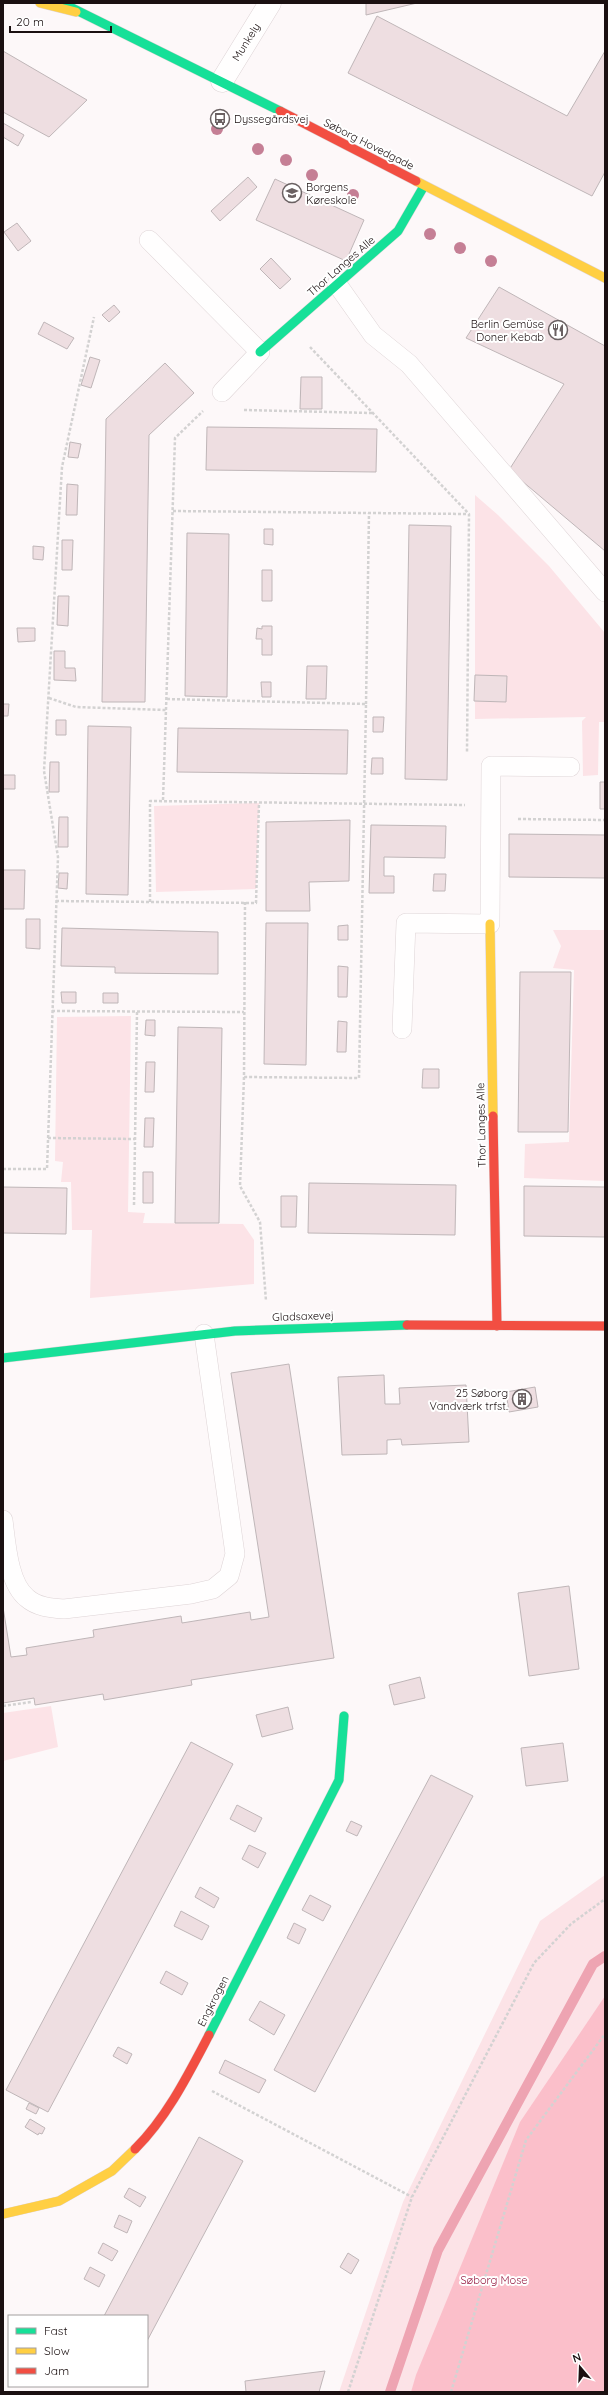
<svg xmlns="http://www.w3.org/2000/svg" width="608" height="2395" font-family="Quicksand,sans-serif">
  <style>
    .green { fill: #fce3e7 }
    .forest { fill: #fbbfca }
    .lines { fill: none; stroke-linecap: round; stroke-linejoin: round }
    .stream { stroke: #eea4b2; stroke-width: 10 }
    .building { fill: #eedee1; stroke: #bfb6b8 }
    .lane-casing { stroke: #ded4d6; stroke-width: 20 }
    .street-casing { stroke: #ded4d6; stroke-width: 23 }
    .fast-casing { stroke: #ded4d6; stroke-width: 10 }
    .slow-casing { stroke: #ded4d6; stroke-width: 10 }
    .jam-casing { stroke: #ded4d6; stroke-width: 10 }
    .path { stroke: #d3d2d2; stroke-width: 2.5; stroke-dasharray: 3 2; stroke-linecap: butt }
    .lane { stroke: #fffefe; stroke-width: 19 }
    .street { stroke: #fffefe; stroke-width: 22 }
    .fast { stroke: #16e098; stroke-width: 9 }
    .slow { stroke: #ffcf43; stroke-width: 9 }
    .jam { stroke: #f24e42; stroke-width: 9 }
    .tree { fill: #c57f95 }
    .labels { text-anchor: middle; stroke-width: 4; stroke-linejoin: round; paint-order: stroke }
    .street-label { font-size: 11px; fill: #1b1011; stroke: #fff }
    .poi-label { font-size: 11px; fill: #1b1011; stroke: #fff; text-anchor: start }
    .park-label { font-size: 11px; fill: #981c43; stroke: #fff }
  </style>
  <rect width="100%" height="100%" fill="#fdf8f9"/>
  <path class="green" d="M475,495L498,515L549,566L605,633V722H599L598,775L583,776L582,721L586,717L475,719Z
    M259,803L256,889L156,892L154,806Z
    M553,930H605V1181L524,1178L525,1144L569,1142L574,970L553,968L561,946Z
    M131,1016L128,1212L145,1213L143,1223L243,1224L254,1240V1284L90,1298L92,1230H72L71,1182H61L63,1162L55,1161L57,1017Z
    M51,1706L58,1747L3,1761V1713Z
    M605,1875V2392H339L403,2202L540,1921Z"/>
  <path class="forest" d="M605,1996V2392H411L416,2375L520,2122Z"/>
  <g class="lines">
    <path class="stream" d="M390,2392L438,2250L593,1964L605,1956"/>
  </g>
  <path class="building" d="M366,3H417L366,15Z
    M377,16L567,116L605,51V172L592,196L348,73Z
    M3,51L87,100L49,137L3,112Z
    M3,123L24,135L18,146L3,137Z
    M248,177L257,187L220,221L211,211Z
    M275,179L364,220L346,261L256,220Z
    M17,223L31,241L18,251L4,232Z
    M271,258L291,279L280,289L260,269Z
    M499,287L605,346V551L509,470L564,384L466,338Z
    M114,305L120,312L109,322L102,315Z
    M44,322L74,338L67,349L38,334Z
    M90,357L100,360L91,388L81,385Z
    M165,363L194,393L149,435L145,702H102L106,419Z
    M301,377H322V409H300Z
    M207,427L377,429L376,472L206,470Z
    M70,442L81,444L78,458L68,457Z
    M67,484L78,485L77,515H66Z
    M409,525L451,526L447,780L405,779Z
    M264,529H273V545L264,544Z
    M187,533L229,534L227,697L185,696Z
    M62,540H73L72,570H62Z
    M33,546L44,547L43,560L33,559Z
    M262,570H272V601H262Z
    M58,596H69L68,626L57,625Z
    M262,626H272V655H262V639H256L257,628L262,629Z
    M17,628H35V641L18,642Z
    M54,651H65V668H75L76,681L54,680Z
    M307,666H327L326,699H306Z
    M475,675L507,676L506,702L474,701Z
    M261,682H271V697H262Z
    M3,704H9L8,716H3Z
    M373,717H384L383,732H373Z
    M56,720H66V735H56Z
    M88,726L131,727L128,895L86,894Z
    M178,728L348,730L347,774L177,772Z
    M372,758H383V774H371Z
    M50,762H59V792H49Z
    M3,775H15V789H3Z
    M600,782H605V809H600Z
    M59,817H68V847H58Z
    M350,820L349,881L309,882L310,911H266V822Z
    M371,825L446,826L445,858L384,857V876H394V893H369Z
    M509,834L605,835V878L509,877Z
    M3,870H25L24,909H3Z
    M59,873H68L67,889L58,888Z
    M434,874H446L445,891H433Z
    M26,919H40V949L26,948Z
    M266,923H308L306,1065L264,1064Z
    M348,925V940H338V926Z
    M62,928L218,932V974L115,973V967L61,966Z
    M338,966L348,967L347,997H338Z
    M520,972H571L568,1132H518Z
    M61,992H76V1003H62Z
    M103,993H118V1003H103Z
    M146,1020H155V1036L145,1035Z
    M338,1021L347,1022L346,1052H337Z
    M178,1027L222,1028L219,1223H175Z
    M146,1062H155L154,1092H145Z
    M423,1069H439V1088H422Z
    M145,1118H154L153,1147H144Z
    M143,1172H153V1203H143Z
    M309,1183L456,1185L455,1235L308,1233Z
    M524,1186L605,1187V1237L524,1236Z
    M3,1187L67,1188L66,1234L3,1233Z
    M281,1196H297L296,1227H281Z
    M289,1364L334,1658L191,1680L192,1685L104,1700L103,1694L35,1705L34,1698L3,1703V1607L11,1657L27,1655L26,1648L94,1637L93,1630L181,1616L182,1623L250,1612L251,1620L269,1617L231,1373Z
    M384,1375L385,1404H400L399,1388L466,1385L469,1442L402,1445L401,1439L387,1440V1454L342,1455L338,1377Z
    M535,1387L538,1407L509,1412L506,1392Z
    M569,1586L579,1669L529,1676L518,1593Z
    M420,1677L425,1698L394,1705L389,1685Z
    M288,1707L293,1729L262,1737L256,1715Z
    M191,1742L233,1764L48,2112L6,2090Z
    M563,1743L568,1781L526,1786L521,1748Z
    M431,1775L473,1796L315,2092L274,2070Z
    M237,1805L262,1818L255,1832L230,1819Z
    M351,1821L362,1826L357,1836L346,1831Z
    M249,1845L266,1853L258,1868L242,1859Z
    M200,1887L219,1898L214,1908L195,1897Z
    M310,1895L331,1906L323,1921L302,1910Z
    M181,1911L209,1926L202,1940L174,1926Z
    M294,1923L306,1929L299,1944L287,1938Z
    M166,1971L188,1983L182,1995L160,1983Z
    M260,2001L285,2015L274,2035L249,2020Z
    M118,2047L132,2054L127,2064L113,2056Z
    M225,2060L266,2080L259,2093L219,2073Z
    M29,2103L39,2108L36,2114L26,2109Z
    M30,2119L45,2128L42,2134L39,2133L38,2135L25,2127Z
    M199,2137L243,2161L147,2341V2316H104Z
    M129,2188L146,2197L140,2207L124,2197Z
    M119,2215L132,2221L127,2233L114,2227Z
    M103,2243L118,2251L112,2261L98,2253Z
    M348,2253L359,2260L351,2274L340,2267Z
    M90,2267L105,2275L99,2287L84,2279Z
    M325,2371L319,2392H246L245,2381Z"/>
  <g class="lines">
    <g class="lane-casing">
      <path id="lane" d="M149,240L260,352L222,392
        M337,284L373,335L409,364L605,592
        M402,1029L406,923L490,924L491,766L570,767
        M3,1520C6,1542 8,1583 27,1598C37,1607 51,1608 64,1609L191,1594L213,1589L229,1576L235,1554L204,1334"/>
    </g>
    <g class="street-casing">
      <path id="street" d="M222,81L270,3"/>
    </g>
    <g class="fast-casing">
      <path id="fast" d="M62,3L280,111
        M260,352L398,231L424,186
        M3,1358L235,1331L407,1325
        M209,2035L339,1780L344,1716"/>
    </g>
    <g class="slow-casing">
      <path id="slow" d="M40,3L76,12
        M416,181L605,278
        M490,924L493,1116
        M3,2214L59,2201L112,2171L135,2149"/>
    </g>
    <g class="jam-casing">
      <path id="jam" d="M280,111L416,181
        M493,1116L497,1326
        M407,1325L605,1326
        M135,2149C167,2117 188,2075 209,2035"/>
    </g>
    <path class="path" d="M310,347L469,514L467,752
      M244,410L372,413
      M173,511L468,514
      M49,698L76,707L166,710
      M167,699L366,704L359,1078L244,1077
      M366,704L369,513
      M163,800L175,438L203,411
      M518,819L605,820
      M56,901L256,903L259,803
      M150,902V801L465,805
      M245,902L244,1077L240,1186L260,1222L266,1301
      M52,1011L244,1012
      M48,1138L135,1139
      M3,1169H47L58,857L44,771L62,467L94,317
      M134,1205L137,1012
      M3,1706L31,1702
      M212,2091L412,2197
      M348,2392L412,2197L534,1963L571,1924L605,1899
      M451,2392L526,2140L605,2034"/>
    <use href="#lane" class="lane"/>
    <use href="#street" class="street"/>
    <use href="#fast" class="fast"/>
    <use href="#slow" class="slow"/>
    <use href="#jam" class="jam"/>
  </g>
  <g class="tree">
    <circle cx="217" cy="129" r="6"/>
    <circle cx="258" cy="149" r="6"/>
    <circle cx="286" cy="160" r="6"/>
    <circle cx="312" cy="175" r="6"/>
    <circle cx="353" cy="195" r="6"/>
    <circle cx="430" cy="234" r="6"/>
    <circle cx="460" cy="248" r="6"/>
    <circle cx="491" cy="261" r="6"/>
  </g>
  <defs>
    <g id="bus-ring" transform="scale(1)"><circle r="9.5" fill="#fff" stroke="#6a6162" stroke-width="1.5"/><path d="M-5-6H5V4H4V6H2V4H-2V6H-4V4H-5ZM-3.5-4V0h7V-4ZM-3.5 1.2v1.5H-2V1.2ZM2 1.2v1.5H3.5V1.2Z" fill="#6a6162"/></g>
    <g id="school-ring" transform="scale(1)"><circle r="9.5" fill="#fff" stroke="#6a6162" stroke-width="1.5"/><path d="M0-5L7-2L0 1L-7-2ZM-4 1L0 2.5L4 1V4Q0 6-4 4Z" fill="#6a6162"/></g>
    <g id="restaurant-ring" transform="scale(1)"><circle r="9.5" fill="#fff" stroke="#6a6162" stroke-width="1.5"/><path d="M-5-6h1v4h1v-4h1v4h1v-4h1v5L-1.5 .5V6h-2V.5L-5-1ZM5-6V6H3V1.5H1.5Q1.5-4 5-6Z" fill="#6a6162"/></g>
    <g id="building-ring" transform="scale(1)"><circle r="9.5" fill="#fff" stroke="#6a6162" stroke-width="1.5"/><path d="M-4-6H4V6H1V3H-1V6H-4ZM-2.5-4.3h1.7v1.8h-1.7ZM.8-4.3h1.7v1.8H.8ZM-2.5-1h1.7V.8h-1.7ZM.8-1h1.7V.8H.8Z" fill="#6a6162"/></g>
  </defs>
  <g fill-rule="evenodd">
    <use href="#bus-ring" x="220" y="119"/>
    <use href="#school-ring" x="292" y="193"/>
    <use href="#restaurant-ring" x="558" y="330"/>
    <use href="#building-ring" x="522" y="1399"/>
  </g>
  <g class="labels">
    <g class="street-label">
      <text transform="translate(246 42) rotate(-58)" y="4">Munkely</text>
      <text transform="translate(369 144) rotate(27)" y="4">Søborg Hovedgade</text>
      <text transform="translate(341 266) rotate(-41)" y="4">Thor Langes Alle</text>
      <text transform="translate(481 1125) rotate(-91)" y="4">Thor Langes Alle</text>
      <text transform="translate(303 1316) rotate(-2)" y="4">Gladsaxevej</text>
      <text transform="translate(213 2001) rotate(-63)" y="4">Engkrogen</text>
    </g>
    <g class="poi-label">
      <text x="234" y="123">Dyssegårdsvej</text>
      <text x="306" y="191">Borgens<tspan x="306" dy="13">Køreskole</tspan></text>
      <text x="544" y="328" text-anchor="end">Berlin Gemüse<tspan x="544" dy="13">Doner Kebab</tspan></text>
      <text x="508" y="1397" text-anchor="end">25 Søborg<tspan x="508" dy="13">Vandværk trfst.</tspan></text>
    </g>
    <g class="park-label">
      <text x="494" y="2284">Søborg Mose</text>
    </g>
  </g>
  <rect width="608" height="2395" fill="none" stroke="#1b1011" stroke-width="8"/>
  <rect x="8" y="2315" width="140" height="72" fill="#ffffff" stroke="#a49fa0"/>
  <rect x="16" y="2328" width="20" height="6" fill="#16e098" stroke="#a49fa0"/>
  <text x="44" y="2335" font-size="12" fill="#1b1011">Fast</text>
  <rect x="16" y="2348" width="20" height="6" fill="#ffcf43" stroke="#a49fa0"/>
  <text x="44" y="2355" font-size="12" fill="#1b1011">Slow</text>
  <rect x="16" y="2368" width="20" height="6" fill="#f24e42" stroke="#a49fa0"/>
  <text x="44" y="2375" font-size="12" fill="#1b1011">Jam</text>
  <g transform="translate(580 2367) rotate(341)" stroke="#ffffff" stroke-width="3" paint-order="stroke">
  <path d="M0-3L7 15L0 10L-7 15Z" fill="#1b1011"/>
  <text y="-6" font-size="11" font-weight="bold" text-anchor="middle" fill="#1b1011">N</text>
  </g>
  <path d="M10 26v6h101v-6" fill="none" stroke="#1b1011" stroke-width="2"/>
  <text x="16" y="26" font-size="12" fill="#1b1011" stroke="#ffffff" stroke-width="3" paint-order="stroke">20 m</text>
</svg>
